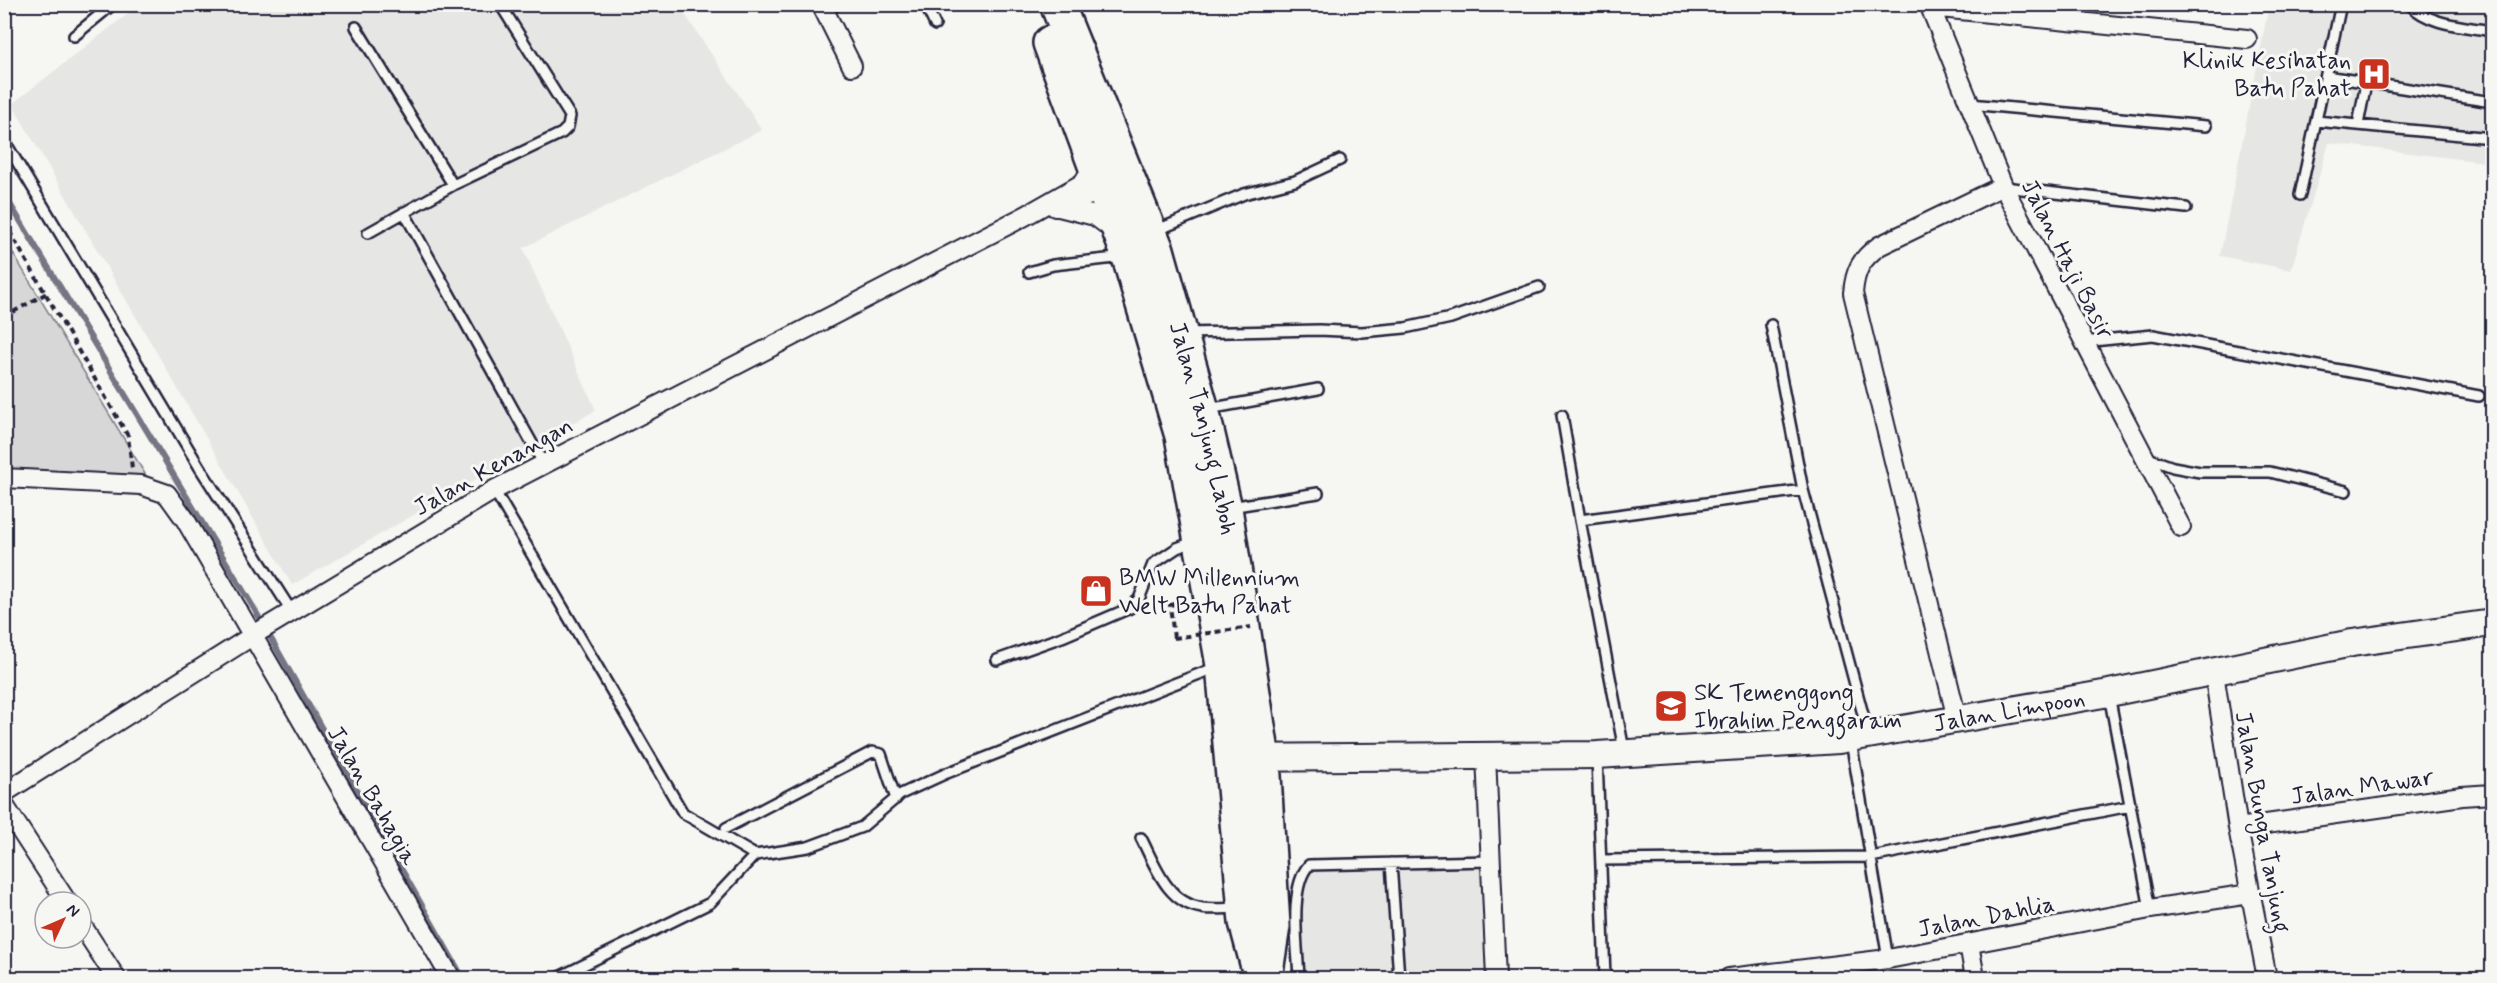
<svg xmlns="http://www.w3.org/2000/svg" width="2497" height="983" font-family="Mynerve,sans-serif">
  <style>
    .built { fill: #e6e6e4 }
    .green { fill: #d7d7d7; stroke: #7c7c89; stroke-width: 1.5 }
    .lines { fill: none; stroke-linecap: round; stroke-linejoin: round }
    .stream { stroke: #757583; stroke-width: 6 }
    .lane-casing { stroke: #22223b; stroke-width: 14 }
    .street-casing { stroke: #22223b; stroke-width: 22 }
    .secondary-casing { stroke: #22223b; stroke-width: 30 }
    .highway-casing { stroke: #22223b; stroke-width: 38 }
    .path { stroke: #22223b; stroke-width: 4; stroke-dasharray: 6 4.5; stroke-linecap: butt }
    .lane { stroke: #f6f6f2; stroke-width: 9 }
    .street { stroke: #f6f6f2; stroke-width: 18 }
    .secondary { stroke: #f6f6f2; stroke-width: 26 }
    .highway { stroke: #f6f6f2; stroke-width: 33 }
    .path-bridge { stroke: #22223b; stroke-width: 4; stroke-dasharray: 6 4.5; stroke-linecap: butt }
    .labels { text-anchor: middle; stroke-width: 6; stroke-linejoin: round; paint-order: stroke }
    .poi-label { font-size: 24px; fill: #22223b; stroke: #f6f6f2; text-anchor: start }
    .street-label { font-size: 24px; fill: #22223b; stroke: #f6f6f2 }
  </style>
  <rect width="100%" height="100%" fill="#f6f6f2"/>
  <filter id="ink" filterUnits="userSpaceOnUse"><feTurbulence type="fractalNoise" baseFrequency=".0167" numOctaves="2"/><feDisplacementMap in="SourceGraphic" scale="12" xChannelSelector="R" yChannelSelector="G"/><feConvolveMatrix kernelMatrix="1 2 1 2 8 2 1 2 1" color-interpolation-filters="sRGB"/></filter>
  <g filter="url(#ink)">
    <path class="built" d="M678,4L762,130L523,248L596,410L292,585L12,104L139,5Z
      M2269,5H2492V163L2329,143L2291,270L2220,256Z
      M1497,856L1504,978H1294L1293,888L1298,869L1307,860Z"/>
    <path class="green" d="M5,240L148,479L5,468Z"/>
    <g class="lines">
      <path class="stream" d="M4,194L252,605L463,978"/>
      <g class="lane-casing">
        <path id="lane" d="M925,4L935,25
          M2409,4C2430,26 2465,26 2492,31
          M824,12L838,4
          M356,27L453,185
          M74,36L113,4
          M2326,76L2492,102
          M1970,104L2206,126
          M2316,121L2492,138
          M2358,125L2366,83
          M4,140L200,468L292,612
          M2004,187L2186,208
          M2300,195L2341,4
          M404,212L543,463
          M1155,231L1244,194L1295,181L1340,160
          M368,233L453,185L562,133L568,127L570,116L500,4
          M1029,272L1053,265L1124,257
          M1771,325L1803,490L1868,733
          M1185,333L1319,330L1362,332L1405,328L1451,318L1539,287
          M2083,342L2153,335L2479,396
          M1208,409L1318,389
          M1562,415L1580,520
          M2148,458L2173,467L2200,472H2270L2346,491
          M494,490L683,813L755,855L808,847L862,827L901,794L947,773L1217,667
          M1230,507L1318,493
          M997,660L1062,637L1130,608L1139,599L1153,564L1177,548L1196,541
          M2109,695L2150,909
          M1851,741L1888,959
          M1624,750L1580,520L1803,490
          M1597,757L1605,978
          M726,828L872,752L881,754L896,799
          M1141,838C1155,865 1167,903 1202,908C1214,910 1228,908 1240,908
          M1601,860L1871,857L2130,806
          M1391,863L1399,978
          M557,978L710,903L755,855
          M1299,978C1298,949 1288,887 1309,865L1490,861"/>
      </g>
      <g class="street-casing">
        <path id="street" d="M821,4L852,66
          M1929,4L2003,186L2181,527
          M1930,7L2247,39
          M1055,207L1111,188
          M1059,207L1095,216L1115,231
          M4,478L141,485L167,494L185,519L451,978
          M2214,673L2238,828L2267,978
          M1957,719L1853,293C1855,270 1861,259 1879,246L2003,186
          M1486,756L1496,978
          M4,793L260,631L494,490L1025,216L1083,183L1096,162
          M4,805L67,902
          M2238,828L2462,796L2492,794
          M81,924L116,978
          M1969,944L1975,978
          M1729,978L1888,959L2150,909L2250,894"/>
      </g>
      <g class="secondary-casing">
        <g id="secondary">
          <path id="s1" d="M1244,758L1597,755L1839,740L2109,693L2352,643L2492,623"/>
        </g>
      </g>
      <g class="highway-casing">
        <g id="highway">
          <path id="s2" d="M1057,4L1157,250L1202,410L1225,508L1263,759L1273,926L1265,978"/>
          <path d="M1050,43L1129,257L1182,436L1223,665L1246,922L1260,974"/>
        </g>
      </g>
      <path class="path" d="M4,222L128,436L132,468
        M4,317L47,293
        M1174,638L1170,605L1186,601"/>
      <use href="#lane" class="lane"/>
      <use href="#street" class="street"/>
      <use href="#secondary" class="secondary"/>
      <use href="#highway" class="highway"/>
      <path class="path-bridge" d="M1174,638L1251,627"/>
    </g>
  </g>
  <defs>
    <g id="hospital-square" transform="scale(1.725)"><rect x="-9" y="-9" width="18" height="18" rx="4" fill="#c8321e" stroke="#f6f6f2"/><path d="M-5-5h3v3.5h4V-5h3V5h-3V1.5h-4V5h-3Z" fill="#fff"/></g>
    <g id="shop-square" transform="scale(1.725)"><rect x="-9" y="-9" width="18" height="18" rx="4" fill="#c8321e" stroke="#f6f6f2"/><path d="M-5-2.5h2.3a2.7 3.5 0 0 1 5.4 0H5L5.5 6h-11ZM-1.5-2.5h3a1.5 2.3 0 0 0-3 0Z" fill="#fff"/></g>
    <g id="school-square" transform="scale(1.725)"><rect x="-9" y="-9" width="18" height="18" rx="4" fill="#c8321e" stroke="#f6f6f2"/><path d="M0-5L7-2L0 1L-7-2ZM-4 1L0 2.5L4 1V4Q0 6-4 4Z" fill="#fff"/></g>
  </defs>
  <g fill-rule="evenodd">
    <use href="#hospital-square" x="2374" y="74"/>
    <use href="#shop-square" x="1096" y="591"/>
    <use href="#school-square" x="1671" y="706"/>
  </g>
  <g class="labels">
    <g class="poi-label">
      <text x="2351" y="68" text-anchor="end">Klinik Kesihatan<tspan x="2351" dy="28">Batu Pahat</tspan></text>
      <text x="1119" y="585">BMW Millennium<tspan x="1119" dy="28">Welt Batu Pahat</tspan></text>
      <text x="1694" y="700">SK Temenggong<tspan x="1694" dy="28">Ibrahim Penggaram</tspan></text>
    </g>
    <g class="street-label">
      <text transform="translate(2068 259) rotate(63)" y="8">Jalan Haji Basir</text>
      <text dy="8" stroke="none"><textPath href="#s2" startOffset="450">Jalan Tanjung Laboh</textPath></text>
      <text transform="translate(493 466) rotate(-29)" y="8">Jalan Kenangan</text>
      <text dy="8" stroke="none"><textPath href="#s1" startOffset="768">Jalan Limpoon</textPath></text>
      <text transform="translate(2362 786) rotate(-8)" y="8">Jalan Mawar</text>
      <text transform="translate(373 795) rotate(60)" y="8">Jalan Bahagia</text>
      <text transform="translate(2263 822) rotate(80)" y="8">Jalan Bunga Tanjung</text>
      <text transform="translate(1986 916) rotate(-11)" y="8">Jalan Dahlia</text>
    </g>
  </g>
  <rect width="2497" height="983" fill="none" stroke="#f6f6f2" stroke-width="24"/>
  <rect x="12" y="12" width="2473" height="959" fill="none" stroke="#22223b" stroke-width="2" filter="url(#ink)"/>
  <g transform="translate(63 920) rotate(46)"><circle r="28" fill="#f6f6f2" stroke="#a1a1a9" stroke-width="1.5"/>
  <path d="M0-4.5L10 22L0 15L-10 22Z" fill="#c8321e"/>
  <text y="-9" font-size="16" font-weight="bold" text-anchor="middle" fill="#22223b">N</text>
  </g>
</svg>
